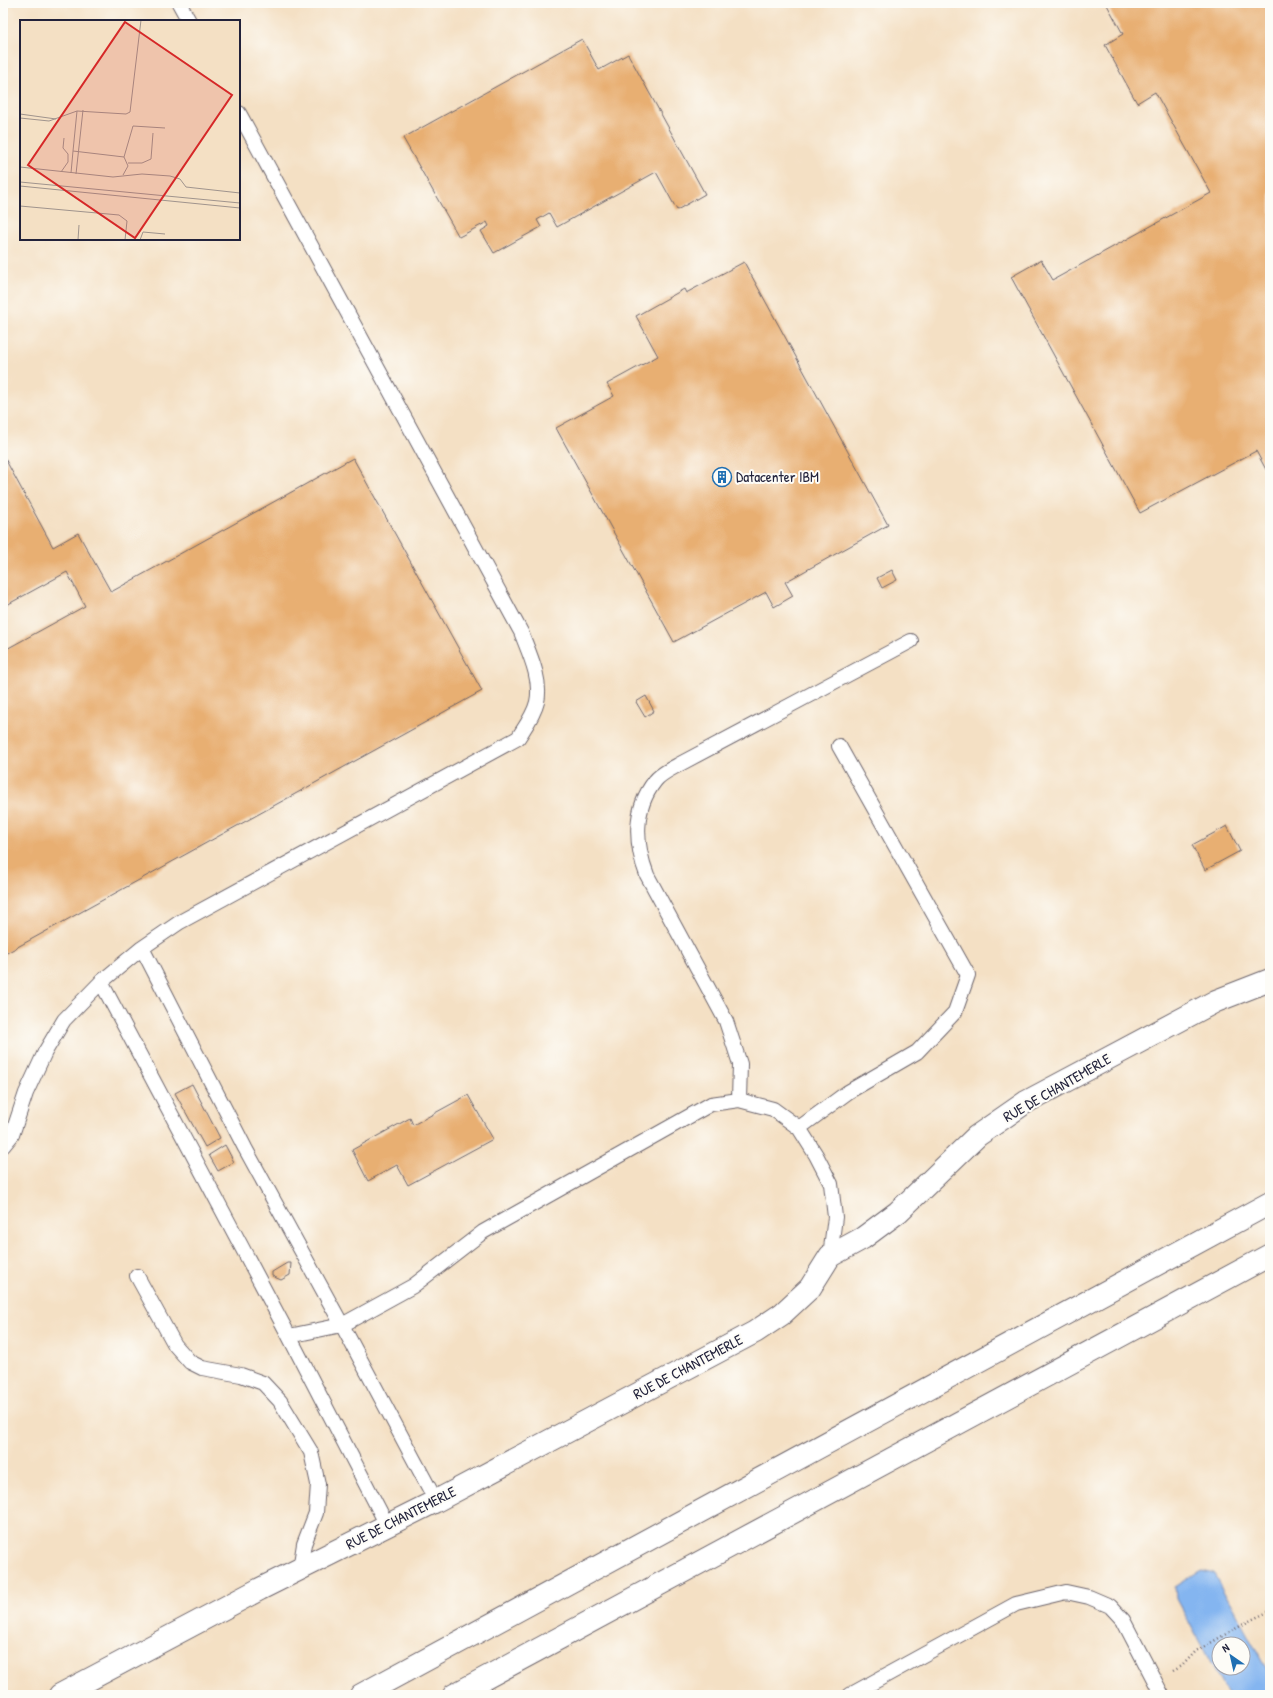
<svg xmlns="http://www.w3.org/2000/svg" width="1273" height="1698" font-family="'Patrick Hand',sans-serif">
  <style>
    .water { fill: #84b5f0; stroke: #536c96; fill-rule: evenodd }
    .building { fill: #e8af72 }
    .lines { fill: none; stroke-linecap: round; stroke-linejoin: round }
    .service-casing { stroke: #6c646b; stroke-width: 16 }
    .minor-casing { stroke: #6c646b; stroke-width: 24 }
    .motorway-casing { stroke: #6c646b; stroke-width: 24 }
    .path { stroke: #6c646b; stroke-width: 2.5; stroke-dasharray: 1 3; stroke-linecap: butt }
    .service { stroke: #fff; stroke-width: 14 }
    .minor { stroke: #fff; stroke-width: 22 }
    .motorway { stroke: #fff; stroke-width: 22 }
    .labels { text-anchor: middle; stroke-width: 4; stroke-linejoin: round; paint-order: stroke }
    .poi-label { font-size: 15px; fill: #22223b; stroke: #fdfcf7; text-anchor: start }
    .street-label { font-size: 15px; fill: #22223b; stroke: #fdfcf7 }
    .inset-road { fill: none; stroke: #a0948d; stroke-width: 1 }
    .view { fill: #d62828; fill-opacity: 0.15; stroke: #d62828; stroke-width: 2 }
    .inset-edge { fill: none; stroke: #22223b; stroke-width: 2 }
  </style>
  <rect width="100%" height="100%" fill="#fdfcf7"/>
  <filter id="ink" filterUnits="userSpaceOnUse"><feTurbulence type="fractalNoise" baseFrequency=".025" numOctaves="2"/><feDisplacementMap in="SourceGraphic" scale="8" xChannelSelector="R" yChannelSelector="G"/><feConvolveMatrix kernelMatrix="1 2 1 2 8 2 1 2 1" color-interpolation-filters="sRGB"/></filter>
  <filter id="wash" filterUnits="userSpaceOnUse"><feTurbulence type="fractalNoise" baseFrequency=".012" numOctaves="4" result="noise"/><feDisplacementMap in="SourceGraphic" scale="16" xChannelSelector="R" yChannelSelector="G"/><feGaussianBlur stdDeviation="0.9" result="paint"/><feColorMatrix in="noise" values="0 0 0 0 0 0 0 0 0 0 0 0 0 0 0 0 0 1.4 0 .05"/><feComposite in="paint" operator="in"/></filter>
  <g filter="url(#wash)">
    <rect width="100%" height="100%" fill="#f4e0c4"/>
    <path class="water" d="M1202,1570L1214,1573L1270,1676V1695H1228L1176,1598L1175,1587ZM1219,1644H1243V1668H1219Z"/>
    <g id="blocks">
      <path class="building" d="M1106,3H1270V477L1256,451L1140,513L1011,277L1041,260L1053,280L1211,193L1155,92L1137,103L1105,45L1123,34Z
        M582,39L599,70L628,54L705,194L677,210L656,172L557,227L549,213L537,220L541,227L494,253L481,231L489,226L487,222L459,237L403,138Z
        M744,262L888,525L785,582L793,596L774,607L766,592L674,642L556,428L614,396L607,384L658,356L636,316L684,289L686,293Z
        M3,455L53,547L78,533L111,592L353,458L482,691L3,955V651L85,606L67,572L3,607Z
        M892,570L897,580L882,588L877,578Z
        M646,696L654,711L645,717L636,702Z
        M1227,826L1240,851L1205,870L1192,845Z
        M192,1084L220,1138L205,1147L175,1093Z
        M468,1095L493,1139L408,1185L397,1165L368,1181L352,1150L410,1118L413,1125Z
        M225,1145L234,1162L218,1171L209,1155Z
        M287,1263H291L290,1275L281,1280L272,1276V1272Z"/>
    </g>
  </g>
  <g filter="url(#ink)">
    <use href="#blocks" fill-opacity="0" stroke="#6c646b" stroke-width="1"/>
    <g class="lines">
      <g class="service-casing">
        <path id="service" d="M179,3L189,21
          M142,948L245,1148L342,1325L436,1501
          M101,982L289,1336
          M739,1100L740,1064L726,1021L647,875C635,844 633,809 655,781C660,774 671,769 678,765L911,641
          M799,1128L848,1092L917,1052L955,1012L968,975L839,746
          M3,1146L12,1135L26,1093L45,1052L64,1020L101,982L142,948L180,922L518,738C525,727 534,715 537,702C542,679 529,653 521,632L239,113
          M137,1276L175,1345L190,1362L202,1368L241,1375L263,1383L280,1401L311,1452L318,1484L316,1513L304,1544L300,1569
          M387,1525L289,1336L342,1325L413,1286L483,1232L711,1104L739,1100L773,1109L799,1128L816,1155L831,1184L835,1217L830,1256
          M850,1695L1016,1604L1066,1592L1089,1597L1110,1606L1123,1620L1162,1695"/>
      </g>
      <g class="minor-casing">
        <path id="minor" d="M60,1695L260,1589L436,1501L755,1332L782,1314L810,1288L830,1256L863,1238L898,1212L977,1136L1026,1102L1216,1001L1270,980"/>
      </g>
      <g class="motorway-casing">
        <path id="motorway" d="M361,1695L1270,1203
          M454,1695L1270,1255"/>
      </g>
      <path class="path" d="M1173,1671L1182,1666L1196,1651L1251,1620L1270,1611"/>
      <use href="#service" class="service"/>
      <use href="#minor" class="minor"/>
      <use href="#motorway" class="motorway"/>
    </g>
  </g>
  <defs>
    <g id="building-ring" transform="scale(1)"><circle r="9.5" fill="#fdfcf7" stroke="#1f6fb2" stroke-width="1.5"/><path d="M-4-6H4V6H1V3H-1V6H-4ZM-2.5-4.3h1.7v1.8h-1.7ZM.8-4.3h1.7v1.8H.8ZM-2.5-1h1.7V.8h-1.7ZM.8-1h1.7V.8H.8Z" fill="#1f6fb2"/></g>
  </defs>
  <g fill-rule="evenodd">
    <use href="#building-ring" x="722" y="477"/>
  </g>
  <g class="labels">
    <g class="poi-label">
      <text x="736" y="482">Datacenter IBM</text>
    </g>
    <g class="street-label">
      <text transform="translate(1057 1088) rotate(-30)" y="5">RUE DE CHANTEMERLE</text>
      <text transform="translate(688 1367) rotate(-28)" y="5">RUE DE CHANTEMERLE</text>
      <text transform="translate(401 1518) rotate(-27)" y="5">RUE DE CHANTEMERLE</text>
    </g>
  </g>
  <g transform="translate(20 20)">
    <rect width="220" height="220" fill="#f4e0c4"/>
    <path class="inset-road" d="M0,94L36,99M0,98L29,101L57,91L106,94L110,92L121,0M53,131L57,91M104,137L113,106L145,108M108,143H122L131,139L133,113M0,147L93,157L122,154L150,156L160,159L166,167L220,173M41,152L48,142V134L43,128L44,118M51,153L53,131L104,137L108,146L103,155M56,154L63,90M0,162L220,183M0,166L220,188M0,186L99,195L107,201L105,220M58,220L59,205M120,220L123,212L145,214"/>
    <path class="view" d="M105,2L212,75L115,218L8,145Z"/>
    <rect width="220" height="220" class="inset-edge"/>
  </g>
  <rect width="1273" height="1698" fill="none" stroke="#fdfcf7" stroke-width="16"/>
  <g transform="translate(1231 1656) rotate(326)"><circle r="19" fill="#fdfcf7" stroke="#a5a5ac"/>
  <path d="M0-3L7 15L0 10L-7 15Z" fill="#1f6fb2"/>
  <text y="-6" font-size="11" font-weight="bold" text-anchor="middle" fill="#22223b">N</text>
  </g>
</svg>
